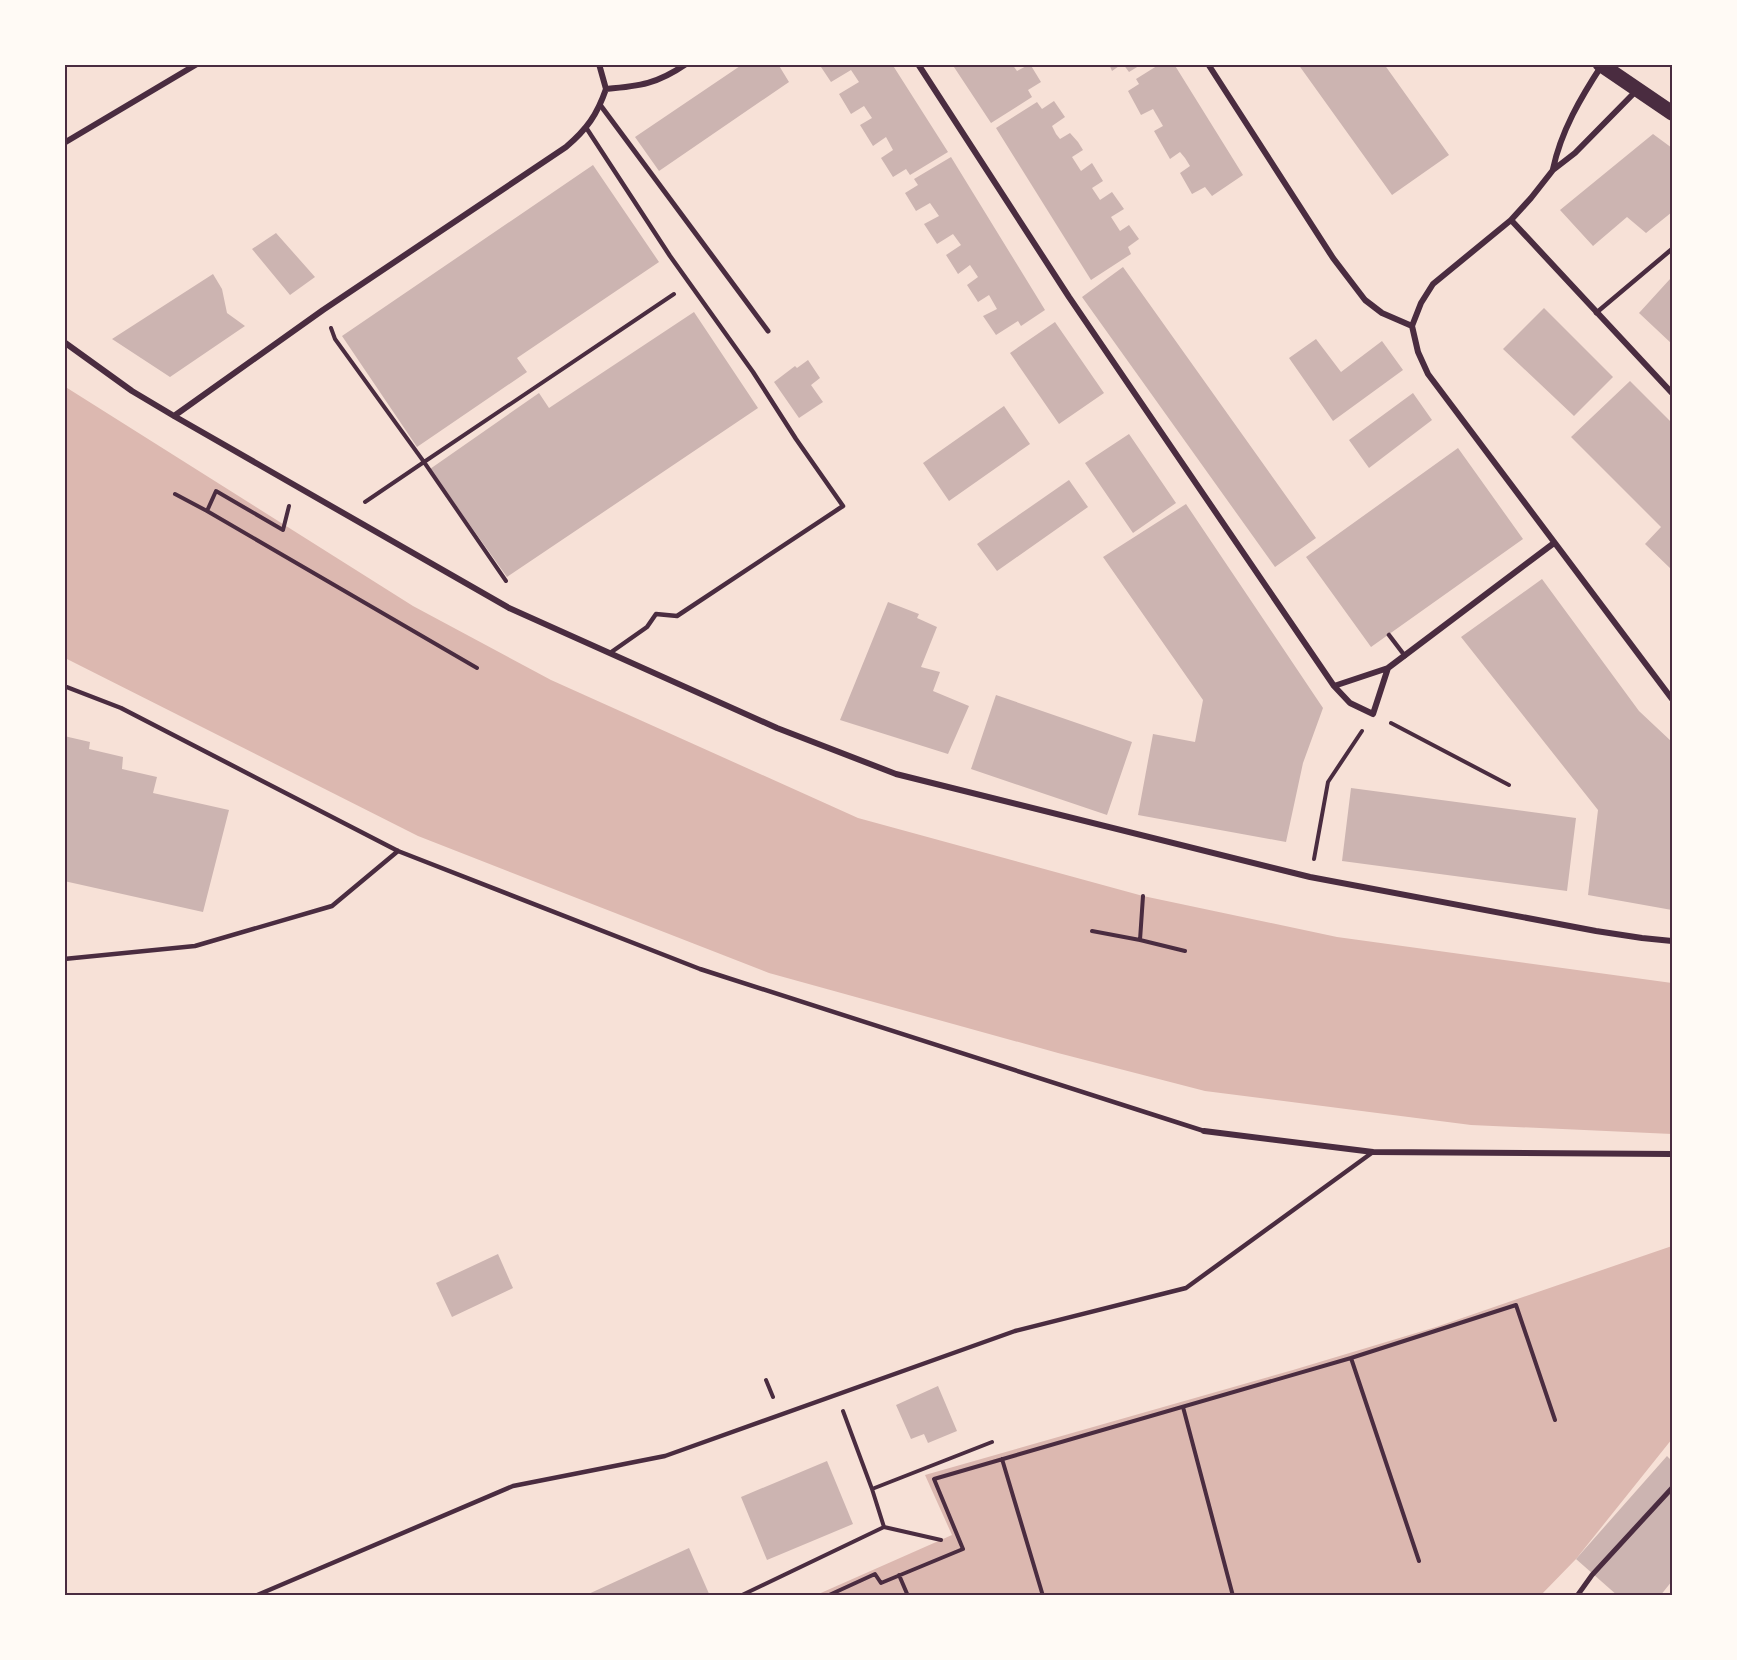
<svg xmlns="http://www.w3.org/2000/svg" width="1737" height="1660" font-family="'Work Sans',sans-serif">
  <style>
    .water { fill: #dcb8b0 }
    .building { fill: #ccb4b1 }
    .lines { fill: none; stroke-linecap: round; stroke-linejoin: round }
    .path { stroke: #4a2c40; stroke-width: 4 }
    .service { stroke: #4a2c40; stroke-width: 4.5 }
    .pedestrian { stroke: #4a2c40; stroke-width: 5 }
    .minor { stroke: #4a2c40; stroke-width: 6 }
    .primary { stroke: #4a2c40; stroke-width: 15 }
    .neatline { fill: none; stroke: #4a2c40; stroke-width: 2 }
  </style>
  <rect width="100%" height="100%" fill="#f7e1d7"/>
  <path class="water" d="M64,386L413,606L551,680L858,818L1143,896L1337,937L1672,983V1134L1471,1125L1205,1091L1058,1053L769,973L418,836L65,658Z
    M1672,1246V1439L1576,1559L1541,1595L814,1596L952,1535L925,1475L1293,1370L1436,1327Z"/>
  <path class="building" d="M743,64H778L789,82L659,171L635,137Z
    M819,64H892L948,152L910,175L906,169L893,177L881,158L893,150L886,137L873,146L860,125L872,118L864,106L851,114L839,94L859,82L851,70L831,82Z
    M952,64H1012L1017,71L1030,64L1041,82L1028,90L1032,97L991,123Z
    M1109,64H1122L1112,71Z
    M1123,64H1142L1129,72Z
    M1160,64H1174L1243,175L1212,196L1205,187L1192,194L1180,173L1190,166L1185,158L1180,152L1170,159L1154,131L1163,126L1153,109L1141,115L1128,91L1139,84L1136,79Z
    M1298,64H1384L1449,155L1392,195Z
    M1054,101L1065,117L1052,126L1056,134L1060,139L1070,133L1078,142L1083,150L1072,157L1081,171L1092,163L1103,181L1092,188L1100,200L1112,192L1124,209L1111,217L1120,231L1129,225L1139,239L1128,247L1131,254L1091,280L996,128L1037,102L1042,109Z
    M1653,134L1672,148V212L1646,233L1627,217L1593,246L1560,210Z
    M951,157L1045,310L1021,326L1018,321L996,335L983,316L997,309L989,295L978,302L967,285L978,277L970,265L958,274L946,255L961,245L953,234L937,244L924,224L939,216L930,203L916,211L905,193L918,185L914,179Z
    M593,165L659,262L517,358L527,372L417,447L342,336Z
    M276,233L315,277L290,295L252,249Z
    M1123,267L1316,538L1275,567L1082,297Z
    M213,274L222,289L227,313L245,326L170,377L112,339Z
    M1670,279L1672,282V344L1639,313Z
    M1544,308L1613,377L1574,416L1503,349Z
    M694,312L758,408L507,577L430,469L539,393L549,408Z
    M1055,322L1104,393L1059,424L1010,353Z
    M1316,339L1341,372L1382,341L1403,370L1333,421L1289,358Z
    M808,360L820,378L811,385L823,402L799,418L774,382L795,366L797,368Z
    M1630,381L1672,423V570L1645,544L1661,527L1571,437Z
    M1413,393L1432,420L1369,468L1349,440Z
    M1004,406L1030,444L949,501L923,463Z
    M1129,434L1176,503L1133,533L1085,463Z
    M1458,448L1523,539L1371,647L1306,557Z
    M1069,480L1088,507L997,571L977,544Z
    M1186,504L1323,708L1303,763L1286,842L1138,815L1153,734L1195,742L1203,700L1103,557Z
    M1542,579L1639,711L1672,742V910L1588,895L1598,810L1461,637Z
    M888,602L919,614L917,618L937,627L921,667L940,672L933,691L969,706L948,754L840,720Z
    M996,695L1132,742L1107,815L971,769Z
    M64,736L90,742L89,749L123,757L122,769L157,777L153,793L229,810L203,912L64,881Z
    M1351,788L1576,818L1567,891L1342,861Z
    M498,1254L513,1288L452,1317L436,1283Z
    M938,1386L957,1431L928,1443L924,1434L911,1439L896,1405Z
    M1667,1456L1672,1461V1581L1660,1596H1618L1576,1559Z
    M827,1461L853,1524L767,1560L741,1497Z
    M689,1548L710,1596H584Z"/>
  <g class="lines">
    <path class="path" d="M331,328L335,339L424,462L365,502
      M175,494L207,511L477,668
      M207,511L216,491L283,530L289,506
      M506,581L424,462L674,294
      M1391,723L1509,785
      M1314,859L1328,782L1362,731
      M1092,931L1140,940L1185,951
      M1140,940L1143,896
      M1351,1358L1419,1561
      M766,1380L773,1397
      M1183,1407L1233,1596
      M843,1411L872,1489
      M1002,1459L1043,1596
      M884,1527L941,1540
      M899,1575L908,1596
      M740,1596L884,1527L872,1489L992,1442
      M827,1596L875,1574L881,1583L963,1549L934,1479L1351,1358L1516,1305L1555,1420"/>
    <path class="service" d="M587,129L670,256L753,372L796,439L843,506L677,616L656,614L647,627L610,653
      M1596,313L1672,249
      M1389,635L1405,656
      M64,686L121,708L398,851L700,969L1204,1131
      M64,959L195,946L332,906L398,851
      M255,1596L513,1486L665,1456L1015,1331L1186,1288L1373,1152"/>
    <path class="pedestrian" d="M601,106L768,331
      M1577,1596L1592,1575L1672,1488"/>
    <path class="minor" d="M599,64L606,89
      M918,64L1069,297L1334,686L1350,703L1373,714L1388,668L1554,543
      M1208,64L1333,258L1365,300L1382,313L1412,326L1418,352L1428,374L1672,699
      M64,143L197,64
      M1553,169C1561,131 1581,97 1602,65
      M1511,220L1672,393
      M1412,326L1421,303L1433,284L1511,220L1531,198L1553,170L1575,153L1637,90
      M64,342L132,391L174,416L509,608L777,728L896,774L1310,877L1596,931L1642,938L1672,941
      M174,416L323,310L566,147C587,129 597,115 606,89C640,86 657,84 686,64
      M1334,686L1388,668
      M1204,1131L1373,1152L1672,1154"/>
    <path class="primary" d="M1600,64L1672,113"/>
  </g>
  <rect width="1737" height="1660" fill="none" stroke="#fffaf5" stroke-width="132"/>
  <rect x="66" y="66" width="1605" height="1528" class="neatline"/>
</svg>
